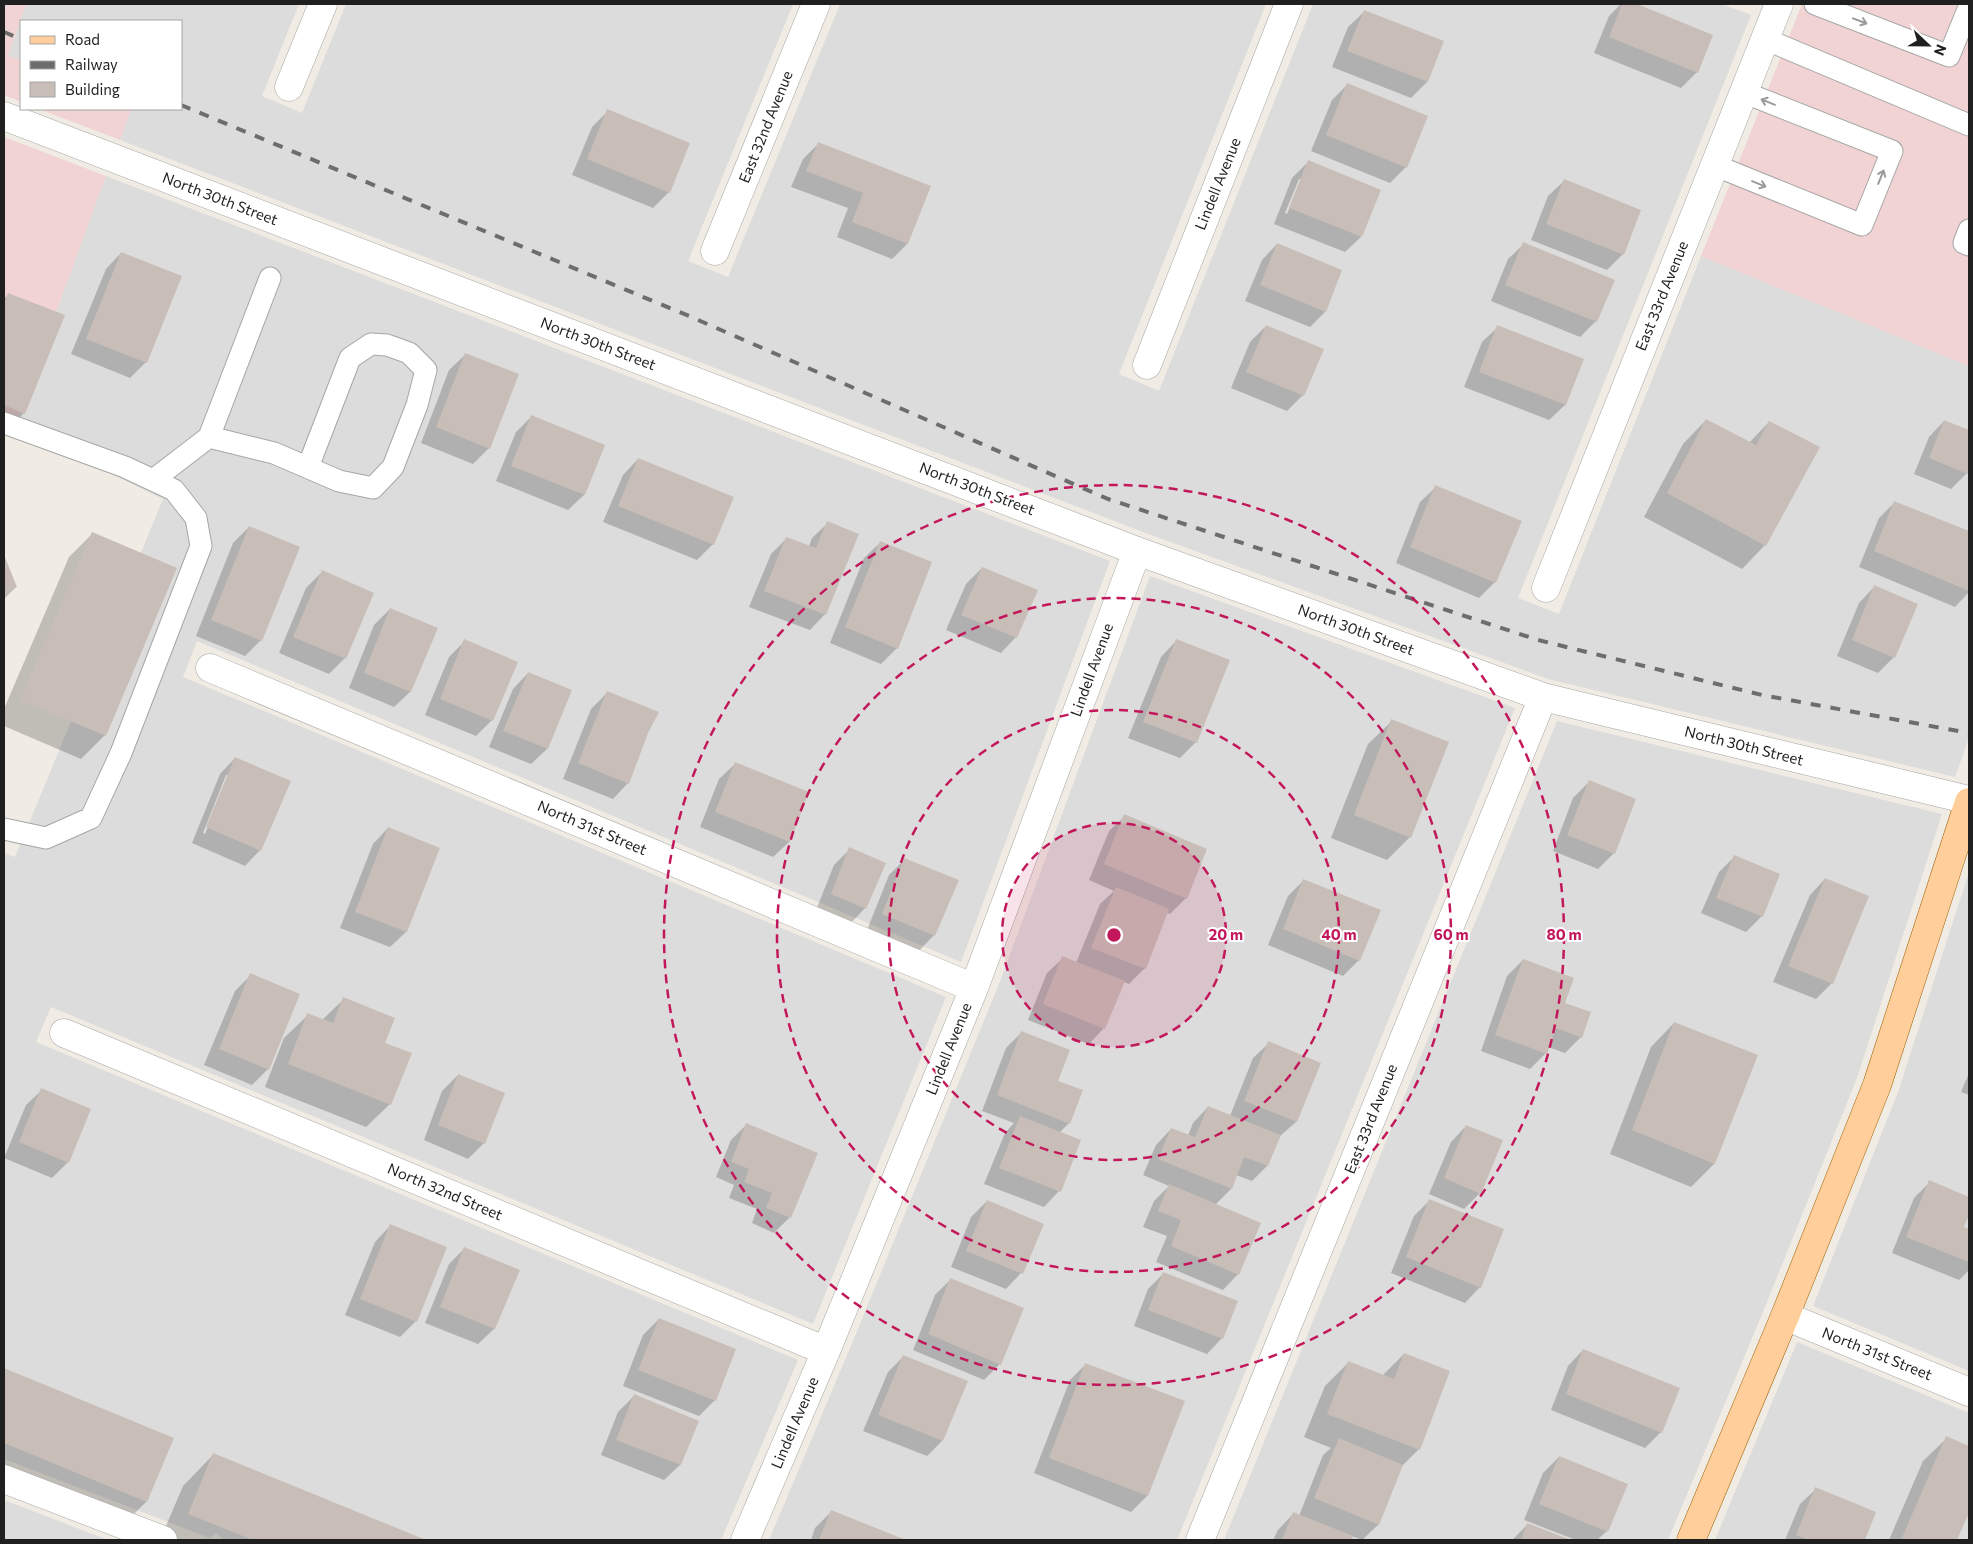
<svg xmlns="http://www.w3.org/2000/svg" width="1973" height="1544" font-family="Commissioner,sans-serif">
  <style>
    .residential { fill: #dddcdc }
    .commercial { fill: #f2d3d3 }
    .shadow { fill: #0003; fill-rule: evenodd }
    .building { fill: #c8beb7 }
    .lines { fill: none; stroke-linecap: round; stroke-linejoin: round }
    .lane-casing { stroke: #a6a6a6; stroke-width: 23 }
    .street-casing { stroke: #a6a6a6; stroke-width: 29 }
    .primary-casing { stroke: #9a5e00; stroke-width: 29 }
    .lane { stroke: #fff; stroke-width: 21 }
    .street { stroke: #fff; stroke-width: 28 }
    .primary { stroke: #ffce9b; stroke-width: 28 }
    .rail { stroke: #6d6d6d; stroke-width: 4; stroke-dasharray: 10 10; stroke-linecap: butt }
    .oneway { stroke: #9a9a9a }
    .ring { fill: none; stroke: #c2185b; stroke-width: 2.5; stroke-dasharray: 9 6 }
    .labels { text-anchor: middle; stroke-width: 4; stroke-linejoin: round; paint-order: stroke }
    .street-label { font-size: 15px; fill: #1f1f1f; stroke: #fff }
    .centre { fill: #c2185b; stroke: #fff; stroke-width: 2.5 }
    .ring-label { font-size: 15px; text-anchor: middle; font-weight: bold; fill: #c2185b; stroke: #fff; stroke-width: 4; stroke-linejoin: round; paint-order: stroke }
  </style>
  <rect width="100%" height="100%" fill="#f0ece4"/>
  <path class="residential" d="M26,4H299L262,96L302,113L346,4H793L688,261L728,277L840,4H1266L1119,374L1159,391L1313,4H1722L1751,15L1518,598L1559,614L1701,256L1969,366V738L1955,777L1548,679L1143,532L120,140L131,109H181V21H21V60L8,56Z
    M106,176L1110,561L961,962L197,641L183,677L946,997L813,1324L51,1007L36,1042L798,1360L721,1540H224L216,1533L210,1538L4,1459V853L15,857L163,499L14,427Z
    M1150,576L1515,708L1177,1540H769L853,1341L1001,979Z
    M1557,721L1942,814L1857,1078L1765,1307L1668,1540H1224Z
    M1969,872V1371L1813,1306L1898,1092Z
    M1797,1342L1969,1413V1540H1715Z
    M4,1500L108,1540H4Z"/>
  <path class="commercial" d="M4,4H26L8,56L21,60V102L4,95Z
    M1802,4H1969V366L1701,256Z
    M39,109H131L120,140Z
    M4,137L106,176L14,427L4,423Z"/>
  <path class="shadow" d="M1621,4H1634L1712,36L1697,72L1681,88L1594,53L1609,16Z
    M1364,12L1443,41L1427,82L1411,98L1332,67L1348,27Z
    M1347,85L1406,167L1390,183L1311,151L1332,100Z
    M608,111L669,192L653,208L572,175L592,127Z
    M818,144L930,187L907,244L892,259L837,237L848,208L791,187L803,159Z
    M1308,162L1361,237L1345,252L1274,224L1292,178ZM1299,179H1302L1287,214L1285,213Z
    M1564,181L1623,254L1607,270L1531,240L1548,196Z
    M1277,244L1325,312L1310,327L1245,301L1262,260Z
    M1524,244L1596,321L1580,337L1491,301L1508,259Z
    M121,253L146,362L130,378L71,354L106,269Z
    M9,294L24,413L4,434V299Z
    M1266,326L1303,395L1287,411L1231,388L1250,342Z
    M1498,327L1582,360L1565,405L1549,420L1464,387L1482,342Z
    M465,355L489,448L473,464L421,443L449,370Z
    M531,417L604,446L584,495L568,510L496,481L516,432Z
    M1706,420L1749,443L1769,422L1765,545L1742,569L1644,517L1683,444Z
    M1944,421L1969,432V466L1967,473L1951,489L1914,474L1929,437Z
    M638,459L713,544L697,560L603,522L623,475Z
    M1436,487L1495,582L1479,598L1396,563L1420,502Z
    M1894,503L1969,533V592L1955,607L1859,567L1879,518Z
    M828,523L825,614L810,630L749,607L771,554L787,538L809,546L812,538Z
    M249,527L261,640L245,656L196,636L233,543Z
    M92,534L105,735L81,759L4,726V709L69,557Z
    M880,543L897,648L881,664L830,643L864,558Z
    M4,558L16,587L4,599Z
    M982,568L1016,637L1001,653L946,630L966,584Z
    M322,572L345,658L329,674L279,653L306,588Z
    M1874,587L1894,657L1878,673L1837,656L1859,603Z
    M390,609L436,629L410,692L394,707L349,688L374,625Z
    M465,641L516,663L492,720L476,736L425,715L449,657Z
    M1176,641L1196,742L1180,758L1128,738L1161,657Z
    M528,673L570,691L547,749L531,764L489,747L513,689Z
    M607,693L647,732L628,783L613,799L563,779L591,709Z
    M1392,721L1410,837L1387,860L1331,838L1368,744Z
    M235,758L260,850L245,866L192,843L220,774ZM226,775H229L205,834L203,833Z
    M735,764L808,793L789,842L773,857L700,827L719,779Z
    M1589,782L1614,853L1598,869L1553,851L1573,798Z
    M1125,816L1186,898L1170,914L1167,913L1145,968L1129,984L1124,982L1104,1028L1089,1044L1028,1020L1047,973L1063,958L1076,963L1100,904L1114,891L1089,880L1109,831Z
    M388,828L438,849L406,932L390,947L340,928L373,844Z
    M850,849L865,908L850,924L816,910L834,865Z
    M1734,857L1762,916L1746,932L1701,913L1719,872Z
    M905,859L934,935L919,951L867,930L889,875Z
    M1825,879L1832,983L1816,999L1773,982L1810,895Z
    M1304,880L1359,960L1343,976L1268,945L1288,896Z
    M1523,960L1581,1037L1565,1053L1548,1047L1546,1053L1530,1069L1481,1051L1507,976Z
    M251,975L268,1069L252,1085L204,1065L235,991Z
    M344,999L383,1044L390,1104L366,1127L265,1087L284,1038L308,1015L322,1020Z
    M1674,1023L1756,1056L1714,1164L1691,1187L1610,1154L1651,1047Z
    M1022,1032L1056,1082L1069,1123L1059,1133V1191L1044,1207L984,1184L1005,1133L1014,1123L982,1111L1006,1048Z
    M1269,1043L1320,1064L1296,1122L1279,1137L1267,1166L1252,1181L1236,1175L1231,1189L1215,1205L1238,1274L1223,1290L1156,1262L1167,1236L1143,1227L1154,1201L1169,1186L1143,1175L1156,1145L1171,1129L1188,1136L1193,1123L1208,1107L1230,1116L1253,1058Z
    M1969,1073V1095L1961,1092Z
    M458,1075L484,1143L468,1159L424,1140L442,1091Z
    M42,1090L68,1162L52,1178L4,1158L26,1105Z
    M746,1125L790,1217L774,1233L752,1223L757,1209L729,1198L734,1185L716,1177L731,1140Z
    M1466,1126L1480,1193L1464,1209L1429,1194L1451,1142Z
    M1930,1182L1969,1198V1211L1962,1228L1969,1231V1270L1959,1280L1892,1253L1914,1198Z
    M987,1201L1042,1224L1021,1273L1006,1289L951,1267L971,1217Z
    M1429,1201L1480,1287L1465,1303L1391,1273L1414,1216Z
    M390,1226L416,1321L400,1337L345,1315L375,1242Z
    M465,1248L518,1270L494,1329L478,1344L425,1323L449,1264Z
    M1164,1273L1222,1338L1207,1354L1134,1326L1148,1289Z
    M951,1279L1000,1364L984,1380L913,1350L935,1295Z
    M659,1319L715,1400L699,1416L623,1386L643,1335Z
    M1583,1350L1661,1432L1645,1448L1551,1410L1568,1366Z
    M1404,1354L1419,1449L1401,1467L1378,1525L1362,1540L1352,1536L1350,1540H1273L1278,1530L1293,1514L1299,1516L1323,1455L1331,1448L1304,1437L1325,1386L1348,1363L1382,1376Z
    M904,1356L942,1441L927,1456L863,1431L888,1372Z
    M1086,1364L1184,1402L1147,1496L1131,1512L1034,1473L1070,1380Z
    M4,1370L172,1439L146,1502L123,1525L4,1476Z
    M634,1396L697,1421L680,1465L664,1480L601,1455L618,1412Z
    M1947,1438L1969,1447V1510L1956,1540H1889L1923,1461Z
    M213,1455L423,1540H160L183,1486Z
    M1559,1457L1607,1531L1597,1540H1576L1524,1520L1543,1473Z
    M1816,1489L1874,1512L1863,1540H1785L1800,1504Z
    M831,1512L903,1540H811L815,1528Z
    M1528,1524L1568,1540H1512Z"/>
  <path class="building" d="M1622,4H1637L1713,35L1698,73L1609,37Z
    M1364,10L1444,41L1428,82L1347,51Z
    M1347,83L1428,116L1407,168L1326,135Z
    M607,109L690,143L670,193L587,159Z
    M818,142L931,186L908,244L852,222L863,193L806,171Z
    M1308,160L1381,190L1362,237L1289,208Z
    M1564,179L1641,210L1624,255L1546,224Z
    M1523,242L1615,280L1597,322L1505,285Z
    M1277,243L1342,270L1326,312L1260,285Z
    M121,252L182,276L147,363L86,339Z
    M8,293L65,315L25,414L4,405V304Z
    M1266,325L1324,349L1304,396L1246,372Z
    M1497,325L1584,359L1566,405L1479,372Z
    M465,353L519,374L490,449L436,427Z
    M531,415L605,445L585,495L511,466Z
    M1706,419L1756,445L1769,421L1820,447L1766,546L1667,493Z
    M1944,420L1969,430V470L1968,474L1929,458Z
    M638,458L734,497L714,545L618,506Z
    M1435,485L1522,521L1496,583L1410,547Z
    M1894,501L1969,531V591L1874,551Z
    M827,521L859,534L826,615L764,591L786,537L816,548Z
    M249,526L300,547L262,641L211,620Z
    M92,532L177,568L106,736L20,700Z
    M880,541L932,562L898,649L845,627Z
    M4,555L17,587L4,593Z
    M982,567L1038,590L1017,638L961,615Z
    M322,570L374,593L346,659L293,637Z
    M1874,585L1918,604L1895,658L1852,640Z
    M390,608L438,628L411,692L364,673Z
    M464,639L518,662L493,721L440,699Z
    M1176,639L1230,660L1197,743L1143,722Z
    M528,672L572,690L548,749L503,731Z
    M607,691L659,712L648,733L629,784L578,763Z
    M1391,719L1449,742L1411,838L1354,815Z
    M235,757L291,781L261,851L206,827Z
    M735,762L809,792L790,842L715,812Z
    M1589,780L1636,799L1615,854L1567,835Z
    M1124,814L1207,849L1187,899L1104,864Z
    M388,827L440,848L407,932L355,912Z
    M849,847L886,863L866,909L831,894Z
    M1734,855L1780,874L1763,917L1716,898Z
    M904,858L959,880L935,936L882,914Z
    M1825,878L1869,896L1833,984L1788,966Z
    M1303,879L1381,910L1360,961L1283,929Z
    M1116,887L1169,909L1146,969L1091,948Z
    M1062,956L1125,981L1105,1029L1043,1004Z
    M1523,959L1574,978L1565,1003L1591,1012L1582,1038L1556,1028L1547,1054L1495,1035Z
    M250,973L300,994L269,1070L219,1049Z
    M343,997L395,1018L385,1043L412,1053L391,1105L288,1064L307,1013L333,1023Z
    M1674,1022L1758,1055L1715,1164L1632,1130Z
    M1021,1031L1070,1050L1058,1081L1083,1090L1070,1124L997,1095Z
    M1268,1041L1321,1063L1297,1122L1244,1101Z
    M458,1074L505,1093L485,1144L438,1125Z
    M41,1088L91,1109L69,1163L19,1142Z
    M1208,1106L1281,1135L1268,1166L1244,1157L1232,1189L1158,1159L1171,1128L1195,1137Z
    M1020,1116L1081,1140L1061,1192L999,1168Z
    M746,1123L818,1153L791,1218L766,1208L772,1193L744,1182L749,1169L731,1162Z
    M1466,1125L1503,1140L1481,1194L1444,1178Z
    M1929,1180L1969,1197V1215L1964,1227L1969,1229V1262L1906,1237Z
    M1169,1184L1261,1223L1239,1275L1171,1246L1181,1220L1158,1211Z
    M1429,1199L1504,1229L1481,1288L1406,1257Z
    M987,1200L1044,1224L1023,1274L966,1251Z
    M390,1224L447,1247L417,1322L360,1299Z
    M464,1247L520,1270L495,1329L440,1307Z
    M1163,1272L1238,1301L1223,1339L1148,1310Z
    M950,1278L1024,1308L1001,1365L928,1334Z
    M659,1318L736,1349L716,1401L638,1370Z
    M1583,1349L1680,1388L1662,1433L1566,1394Z
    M1404,1353L1450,1371L1420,1450L1327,1414L1348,1361L1394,1379Z
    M903,1355L968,1381L943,1441L878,1415Z
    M1085,1363L1185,1401L1148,1496L1049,1458Z
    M4,1368L174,1438L147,1502L4,1443Z
    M634,1394L699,1421L681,1465L616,1440Z
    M1946,1436L1969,1446V1513L1957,1540H1901Z
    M1339,1438L1403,1465L1379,1525L1314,1498Z
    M213,1453L426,1540H253L188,1514Z
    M1559,1456L1628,1484L1608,1532L1539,1504Z
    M1815,1487L1876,1512L1865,1540H1809L1796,1535Z
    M831,1510L906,1540H819Z
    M1293,1512L1353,1536L1352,1540H1282Z
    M1527,1523L1571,1540H1521Z"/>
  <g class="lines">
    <g class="lane-casing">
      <path id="lane" d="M1815,4L1949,56L1969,7
        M1765,39L1969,125
        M1714,165L1862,225L1892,151L1743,92
        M1969,230L1964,243L1969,245
        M4,423L125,467L174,490L196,518L201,546L121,753L91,818L46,838L4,829
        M209,437L270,278
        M153,480L209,437L274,453L339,481L373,488L393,467L417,405L426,370L409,353L387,345L371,344L350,358L308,467"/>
    </g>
    <g class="street-casing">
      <path id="street" d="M289,87L323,4
        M4,116L1137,551L1543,697L1969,800
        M715,251L816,4
        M1147,365L1289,4
        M1546,588L1779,4
        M210,668L974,988
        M64,1033L826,1351
        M1785,1316L1969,1392
        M4,1479L163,1540
        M745,1540L826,1351L974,988L1137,551
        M1200,1540L1543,697"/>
    </g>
    <g class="primary-casing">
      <path id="primary" d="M1691,1540L1785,1316L1877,1085L1969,802"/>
    </g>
    <use href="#lane" class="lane"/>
    <use href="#street" class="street"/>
    <use href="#primary" class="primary"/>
    <path class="rail" d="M4,32L21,39
      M181,105L689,316L1108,499L1538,640L1762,695L1969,733"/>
  </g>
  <defs><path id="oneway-shaft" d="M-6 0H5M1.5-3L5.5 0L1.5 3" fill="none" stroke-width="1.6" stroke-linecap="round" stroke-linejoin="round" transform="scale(1.25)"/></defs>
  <g class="oneway">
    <use href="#oneway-shaft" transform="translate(1860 21) rotate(21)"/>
    <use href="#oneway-shaft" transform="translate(1768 102) rotate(-158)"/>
    <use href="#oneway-shaft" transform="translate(1881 177) rotate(-68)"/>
    <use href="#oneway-shaft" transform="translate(1759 184) rotate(22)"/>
  </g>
  <circle cx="1114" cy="935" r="112" fill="#c2185b" fill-opacity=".12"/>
  <g class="ring">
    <circle cx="1114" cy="935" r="112"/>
    <circle cx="1114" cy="935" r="225"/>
    <circle cx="1114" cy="935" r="337"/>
    <circle cx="1114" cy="935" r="450"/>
  </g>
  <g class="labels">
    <g class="street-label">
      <text transform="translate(766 127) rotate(-68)" y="5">East 32nd Avenue</text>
      <text transform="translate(1218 184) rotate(-68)" y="5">Lindell Avenue</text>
      <text transform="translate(220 199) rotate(21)" y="5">North 30th Street</text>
      <text transform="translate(1662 296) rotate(-68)" y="5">East 33rd Avenue</text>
      <text transform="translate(598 344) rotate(21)" y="5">North 30th Street</text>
      <text transform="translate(977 489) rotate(21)" y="5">North 30th Street</text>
      <text transform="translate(1356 630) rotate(20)" y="5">North 30th Street</text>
      <text transform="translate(1092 670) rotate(-70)" y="5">Lindell Avenue</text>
      <text transform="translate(1744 746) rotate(14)" y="5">North 30th Street</text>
      <text transform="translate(592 828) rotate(23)" y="5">North 31st Street</text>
      <text transform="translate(949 1049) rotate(-68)" y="5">Lindell Avenue</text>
      <text transform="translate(1371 1119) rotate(-68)" y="5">East 33rd Avenue</text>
      <text transform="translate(445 1192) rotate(23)" y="5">North 32nd Street</text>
      <text transform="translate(1877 1354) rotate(22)" y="5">North 31st Street</text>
      <text transform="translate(795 1423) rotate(-67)" y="5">Lindell Avenue</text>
    </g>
  </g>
  <circle cx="1114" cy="935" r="8" class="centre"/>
  <g class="ring-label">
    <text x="1226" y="940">20 m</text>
    <text x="1339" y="940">40 m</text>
    <text x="1451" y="940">60 m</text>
    <text x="1564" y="940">80 m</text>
  </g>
  <rect width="1973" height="1544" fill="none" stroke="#1f1f1f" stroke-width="10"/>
  <rect x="20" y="20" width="162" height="90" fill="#ffffff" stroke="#a5a5a5"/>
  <rect x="30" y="36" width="25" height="8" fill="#ffce9b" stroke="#a5a5a5"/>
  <text x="65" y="45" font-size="15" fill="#1f1f1f">Road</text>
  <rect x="30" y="61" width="25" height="8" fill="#6d6d6d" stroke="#a5a5a5"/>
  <text x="65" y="70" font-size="15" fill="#1f1f1f">Railway</text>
  <rect x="30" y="82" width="25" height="15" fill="#c8beb7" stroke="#a5a5a5"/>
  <text x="65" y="95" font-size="15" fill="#1f1f1f">Building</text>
  <g transform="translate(1928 45) rotate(112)" stroke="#ffffff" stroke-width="4" paint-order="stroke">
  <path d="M0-4L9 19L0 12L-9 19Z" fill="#1f1f1f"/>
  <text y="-8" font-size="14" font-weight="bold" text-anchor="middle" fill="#1f1f1f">N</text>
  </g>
</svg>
